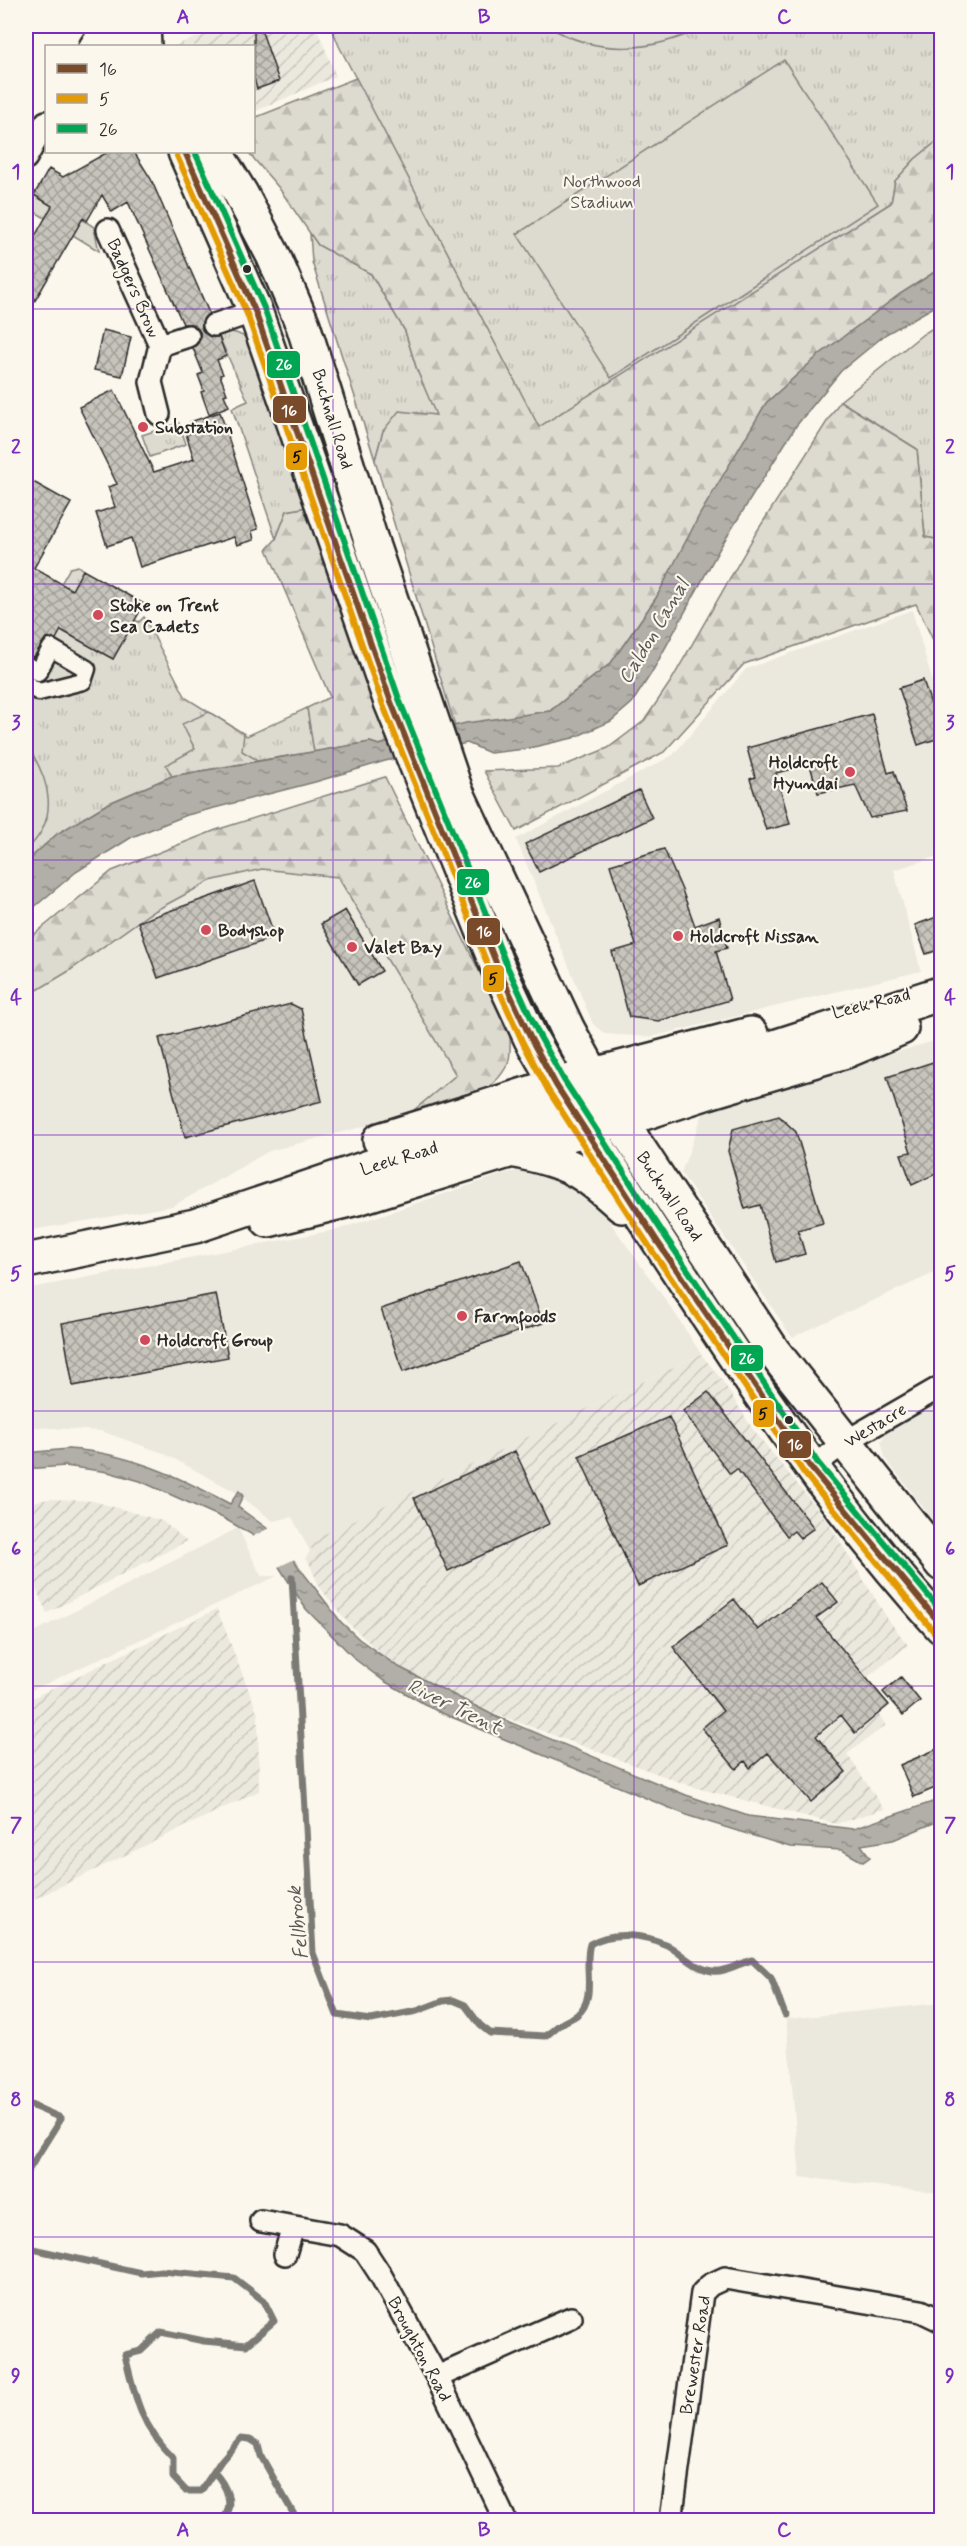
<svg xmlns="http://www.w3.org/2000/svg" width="967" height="2546" font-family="Mynerve,sans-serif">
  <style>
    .built { fill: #ebe8de }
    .industrial { fill: url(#industrial-furrows) }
    .grass { fill: url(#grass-tufts); stroke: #84827e; stroke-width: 1.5 }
    .forest { fill: url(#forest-firs); stroke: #84827e; stroke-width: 1.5 }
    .pitch { fill: #dddad0; stroke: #84827e; stroke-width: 1.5 }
    .water { fill: url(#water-ripples); stroke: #7b7a75; stroke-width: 1.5 }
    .pier { fill: #fbf7ec }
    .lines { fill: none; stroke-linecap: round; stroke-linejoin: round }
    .stream { stroke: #7b7a75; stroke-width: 7 }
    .building { fill: url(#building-cross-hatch); stroke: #2b2b2b; stroke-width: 1.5 }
    .pedestrian-casing { stroke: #2b2b2b; stroke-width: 21 }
    .minor-casing { stroke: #2b2b2b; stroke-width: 26 }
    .primary-casing { stroke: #2b2b2b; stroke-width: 38 }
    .trunk-casing { stroke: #2b2b2b; stroke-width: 38 }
    .pedestrian { stroke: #fbf7ec; stroke-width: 16 }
    .minor { stroke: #fbf7ec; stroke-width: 21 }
    .primary { stroke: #fbf7ec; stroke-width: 33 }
    .trunk { stroke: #fbf7ec; stroke-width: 33 }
    .bus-1-casing { stroke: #fbf7ec; stroke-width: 10 }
    .bus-2-casing { stroke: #fbf7ec; stroke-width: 10 }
    .bus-3-casing { stroke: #fbf7ec; stroke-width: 10 }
    .bus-1 { stroke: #7a4b2a; stroke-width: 6 }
    .bus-2 { stroke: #e39a04; stroke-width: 6 }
    .bus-3 { stroke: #00a651; stroke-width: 6 }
    .grid { fill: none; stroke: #7b2cbf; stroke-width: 1.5; stroke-opacity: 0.55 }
    .bus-dot { fill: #2b2b2b; stroke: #fbf7ec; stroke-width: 2 }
    .poi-dot { fill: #d1495b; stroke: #fbf7ec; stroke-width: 2 }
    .labels { text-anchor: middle; stroke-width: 4.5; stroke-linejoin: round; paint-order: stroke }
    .park-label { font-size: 18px; fill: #585754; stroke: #fbf7ec }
    .street-label { font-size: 18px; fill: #2b2b2b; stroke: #fbf7ec }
    .poi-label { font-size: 18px; font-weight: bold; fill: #2b2b2b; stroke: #fbf7ec; text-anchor: start }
    .water-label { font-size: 20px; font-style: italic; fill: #5a5956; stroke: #fbf7ec }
    .line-badge { stroke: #fbf7ec; stroke-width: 2 }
    .badge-label { font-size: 16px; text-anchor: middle; font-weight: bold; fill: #fff }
    .pale-badge-label { font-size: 16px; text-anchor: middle; font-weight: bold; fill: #111 }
    .neatline { fill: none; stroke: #7b2cbf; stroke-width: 2 }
    .grid-label { font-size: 20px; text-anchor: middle; font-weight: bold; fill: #7b2cbf }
  </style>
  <defs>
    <pattern id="industrial-furrows" width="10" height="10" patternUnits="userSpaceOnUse" patternTransform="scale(1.5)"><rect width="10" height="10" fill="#ebe8de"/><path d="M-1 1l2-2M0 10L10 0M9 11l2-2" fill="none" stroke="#cac7bf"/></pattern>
    <pattern id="grass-tufts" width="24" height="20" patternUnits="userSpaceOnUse" patternTransform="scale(1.5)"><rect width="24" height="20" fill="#dddad0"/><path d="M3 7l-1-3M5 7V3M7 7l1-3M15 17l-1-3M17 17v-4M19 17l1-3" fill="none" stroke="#bebbb3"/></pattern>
    <pattern id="forest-firs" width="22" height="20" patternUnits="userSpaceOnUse" patternTransform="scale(1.5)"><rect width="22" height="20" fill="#dddad0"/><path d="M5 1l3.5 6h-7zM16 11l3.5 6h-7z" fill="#bebbb3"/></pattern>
    <pattern id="water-ripples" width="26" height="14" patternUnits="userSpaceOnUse" patternTransform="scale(1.5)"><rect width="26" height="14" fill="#b1afa7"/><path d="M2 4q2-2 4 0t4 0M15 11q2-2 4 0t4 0" fill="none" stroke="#908f88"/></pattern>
    <pattern id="building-cross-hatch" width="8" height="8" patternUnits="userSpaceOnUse" patternTransform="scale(1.5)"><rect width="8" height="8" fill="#c7c4bc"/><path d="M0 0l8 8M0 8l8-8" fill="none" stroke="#a29f99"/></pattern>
  </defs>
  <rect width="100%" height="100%" fill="#fbf7ec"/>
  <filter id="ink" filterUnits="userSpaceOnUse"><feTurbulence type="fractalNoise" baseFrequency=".0167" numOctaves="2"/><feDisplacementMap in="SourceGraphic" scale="12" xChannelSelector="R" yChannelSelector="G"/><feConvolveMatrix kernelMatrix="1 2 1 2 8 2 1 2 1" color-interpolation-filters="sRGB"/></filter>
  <g filter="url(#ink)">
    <path class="built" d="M912,610L942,714L941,855L894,870L921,971L651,1037L605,1034L593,1024L516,839L673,755L746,669Z
      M262,869L338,877L457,1075L408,1115L269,1151L173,1206L26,1231V997L69,971L149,914L209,881Z
      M941,1037V1270L792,1337L681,1173L705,1108L931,1042Z
      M522,1170L544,1173L575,1184L602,1211L674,1312L701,1354L309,1542L314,1554L305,1559L310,1551L292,1517L273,1521L234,1491L163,1453L101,1431L33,1427L26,1429V1289L340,1229L506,1173Z
      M941,1403V1530L885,1458L881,1441L888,1430Z
      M238,1528L261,1576H277L26,1693V1636Z
      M941,2003V2193L800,2177L786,2019Z"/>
    <path class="industrial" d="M228,26H316L336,76L254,112V46H173Z
      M701,1354L722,1380L752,1428L828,1522L887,1618L908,1645L858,1685L886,1725L847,1754L884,1809L836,1824L693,1787L469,1704L396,1667L349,1624L320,1588L309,1563L305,1559L314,1554L308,1542Z
      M50,1499L93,1501L162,1521L187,1541L47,1613L26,1567V1503Z
      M217,1609L258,1714L259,1791L26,1903V1701Z"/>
    <path class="grass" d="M331,26H941V138L915,159L895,181L891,203L539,428L339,46Z
      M34,195L63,212L65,208L94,227L99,251L27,207Z
      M310,233L318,245L371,274L405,331L417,370L437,416L383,431L375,460L312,262Z
      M941,323V540L925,537L917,449L840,401L923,334Z
      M216,330L236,333L248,338L308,507L287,511L276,539L232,408L248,401Z
      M179,423L186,444L150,457L142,435Z
      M78,566L83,570L53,626L113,659L135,620L139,622L144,617L186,698L247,736L307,708L314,752L213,768L172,776L107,804L57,834L26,862V606L43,615L70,568Z"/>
    <path class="forest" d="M356,78L539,427L891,203L895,181L915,159L941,138V268L900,294L819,355L766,403L656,598L611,663L550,711L455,726L375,460L383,431L399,411L436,415L417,370L405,331L371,274L318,245L279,188L248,152H254V118Z
      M840,401L917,449L925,537L941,540V657L916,604L744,664L664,752L516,831L484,771L558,768L608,748L644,721L671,681L756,533Z
      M308,507L394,741L379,745L370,742L314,752L307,708L330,697L267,549L276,539L287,511Z
      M209,712L244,734L242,751L259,761L172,776L166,765L195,749L182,724Z
      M385,777L510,1035C510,1044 511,1056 508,1063C491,1101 444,1105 408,1115L456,1075L338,877L262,869L210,881L149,914L69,971L26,997V941L112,871L216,830Z"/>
    <path class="pitch" d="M548,26H705C655,52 598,57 548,26Z
      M784,60L878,204L611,378L517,234Z
      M26,744C50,779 61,819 26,850Z"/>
    <path class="water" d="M941,268V303L886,334L841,371L796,426L721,546L652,672L632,703L611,721L573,738L525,749L490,753L467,743L385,761L315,782L187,815L132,837L76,872L26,914V862L57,834L107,804L172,776L370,742L379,745L466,723L550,711L611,663L656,598L700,514L766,403L819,355L900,294Z
      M68,1449C126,1452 180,1477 230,1504L239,1491L243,1496L238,1507L272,1532L341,1622L359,1639L397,1666L495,1716L686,1795L748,1816L853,1829L941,1799V1820L893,1840L861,1845L870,1857L863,1862L842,1850L790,1847L689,1816L437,1711L384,1681L356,1660L306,1609L276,1562L251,1534L223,1518L140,1481L108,1472L65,1466L26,1469V1453Z"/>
    <path class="pier" d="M271,1527L297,1558L276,1568L250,1538Z"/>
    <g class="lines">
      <path class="stream" d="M292,1577L313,1953L337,2015L371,2020L417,2011L443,2001L453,2000L465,2005L480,2025L490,2033L546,2036C551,2032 556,2027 561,2024C566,2020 574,2018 578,2014C597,1998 583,1965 590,1944C611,1931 644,1934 667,1945C681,1953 694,1968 712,1971C725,1973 739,1963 752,1960L771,1978L785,2015
        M26,2103L61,2118L26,2174
        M26,2252L33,2249L141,2273L162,2271L234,2278L264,2301L274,2321L246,2345L204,2341L161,2332L141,2351L125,2355C135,2398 141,2426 173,2458V2477L186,2491H201L221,2461L241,2438L250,2439L258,2444L261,2456L297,2520
        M214,2472C226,2485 236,2505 222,2520"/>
    </g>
    <path class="building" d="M254,26H260L279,81L257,89L254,79Z
      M108,152H134L151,179L209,313L202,322V330L211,337H219L226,356L217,360L223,374L220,375L227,394L224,395L229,406L209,414L201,392L204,391L198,375L203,373L193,348L200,339V332L191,324H183L128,202L112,212L102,195L87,221L83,218L26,316V252L52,206L34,195L49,169L63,177Z
      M103,330L131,337L122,376L94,370Z
      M114,390L154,472L194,459L186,434L193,432L190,422L220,412L258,529L252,531L254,540L237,545L234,537L140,567L131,538L107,546L96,513L115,507L108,487L117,484L79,407Z
      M26,478L71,503L34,568L72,590L83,570L144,604L113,659L61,630L56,639H45L34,657L26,655Z
      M923,680L942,737L918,745L899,688Z
      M872,714L888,773L894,771L907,811L870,818L855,785L818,793L810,765L776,773L790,824L766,830L750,779L755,777L747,748Z
      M639,790L652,818L539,872L525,844Z
      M664,849L682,890L695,926L719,917L727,948L716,951L730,1000L659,1021L629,1017L612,952L636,945L610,865Z
      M255,881L275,937L158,978L138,922Z
      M345,910L382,971L358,985L321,924Z
      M942,915V949L926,954L915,925Z
      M291,1004L301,1009L322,1101L185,1137L159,1038Z
      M942,1059V1171L912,1185L901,1154L911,1152L887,1077Z
      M779,1116L796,1132L823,1223L798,1230L805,1254L776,1262L760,1205L745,1209L728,1151L733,1129Z
      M521,1261L543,1323L403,1372L381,1309Z
      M216,1294L228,1357L73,1386L62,1323Z
      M708,1392L814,1528L800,1538L794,1531L787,1536L737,1469L730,1474L683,1411Z
      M669,1417L728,1545L638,1586L579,1456Z
      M515,1451L549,1524L448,1571L414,1498Z
      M822,1582L838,1602L816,1618L889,1705L855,1733L841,1715L816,1736L846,1772L811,1802L768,1753L750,1768L745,1761L736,1769L702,1728L723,1711L673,1647L734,1599L758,1630Z
      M901,1677L920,1701L903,1715L883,1692Z
      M942,1747V1785L914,1797L900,1765Z"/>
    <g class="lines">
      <g class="pedestrian-casing">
        <path id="pedestrian" d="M26,665L38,672L51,648L87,669L83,681L39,692L26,684"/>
      </g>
      <g class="minor-casing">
        <path id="minor" d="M90,46L103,26
          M26,158L46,122
          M108,230L160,345L151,382L159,414
          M214,325L255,311
          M160,345L188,336
          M811,1468L845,1442L942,1386
          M261,2221L340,2235L365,2251L380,2274L437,2377L505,2520
          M285,2254L293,2227
          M437,2377L571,2318
          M671,2520L702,2293L710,2285L725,2278L921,2311L942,2321"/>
      </g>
      <g class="primary-casing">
        <path id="primary" d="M103,26L124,46
          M143,26L144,46
          M185,152L255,311L391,702L499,970L531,1039L570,1106
          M215,152L241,194L273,255L303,325L373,547L456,791L568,1030L607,1101L942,993
          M571,1081L751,1034
          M619,1121L708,1092L846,1051L901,1028"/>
      </g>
      <g class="trunk-casing">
        <path id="trunk" d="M570,1106C689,1283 797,1469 942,1627
          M380,1140L556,1085
          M516,1151C569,1162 583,1170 622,1206
          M268,1220L357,1198L512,1150L605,1124
          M26,1261L195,1226L405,1155L570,1106L607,1101L773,1351L942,1564"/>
      </g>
      <use href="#pedestrian" class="pedestrian"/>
      <use href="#minor" class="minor"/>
      <use href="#primary" class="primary"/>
      <use href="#trunk" class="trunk"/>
      <g class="bus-1-casing">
        <path id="bus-1" d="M185,152L255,311L391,702L499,970L531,1039L556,1085L657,1241L811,1468L942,1626"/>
      </g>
      <g class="bus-2-casing">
        <path id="bus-2" d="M177,156L247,314L383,705L491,973L523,1043L548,1090L649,1246L804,1473L935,1633"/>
      </g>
      <g class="bus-3-casing">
        <path id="bus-3" d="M195,152L264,308L399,699L507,966L539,1035L564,1080L665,1236L818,1463L942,1612"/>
      </g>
      <use href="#bus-1" class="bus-1"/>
      <use href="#bus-2" class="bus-2"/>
      <use href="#bus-3" class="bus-3"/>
    </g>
  </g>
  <path class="grid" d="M333,26V2520M634,26V2520M26,309H942M26,584H942M26,860H942M26,1135H942M26,1411H942M26,1686H942M26,1962H942M26,2237H942"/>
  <g class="bus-dot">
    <circle cx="247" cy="269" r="5"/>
    <circle cx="789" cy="1420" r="5"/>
  </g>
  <g class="poi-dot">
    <circle cx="143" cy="427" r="6"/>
    <circle cx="98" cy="615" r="6"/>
    <circle cx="850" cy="772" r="6"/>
    <circle cx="206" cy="930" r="6"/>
    <circle cx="678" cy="936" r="6"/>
    <circle cx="352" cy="947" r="6"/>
    <circle cx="462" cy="1316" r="6"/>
    <circle cx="145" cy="1340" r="6"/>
  </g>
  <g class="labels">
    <g class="park-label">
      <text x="602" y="187">Northwood<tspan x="602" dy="21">Stadium</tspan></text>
    </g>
    <g class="street-label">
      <text transform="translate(134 288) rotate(66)" y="6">Badgers Brow</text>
      <text transform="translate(333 419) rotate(73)" y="6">Bucknall Road</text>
      <text transform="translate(871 1003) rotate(-14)" y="6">Leek Road</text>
      <text transform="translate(399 1158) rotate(-17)" y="6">Leek Road</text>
      <text transform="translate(670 1196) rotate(56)" y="6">Bucknall Road</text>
      <text transform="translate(875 1425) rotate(-31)" y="6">Westacre</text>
      <text transform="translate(420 2349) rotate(62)" y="6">Broughton Road</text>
      <text transform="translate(695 2355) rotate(-81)" y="6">Brewester Road</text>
    </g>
    <g class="poi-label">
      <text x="155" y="433">Substation</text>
      <text x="110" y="611">Stoke on Trent<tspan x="110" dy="21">Sea Cadets</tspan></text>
      <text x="838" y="768" text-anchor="end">Holdcroft<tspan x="838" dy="21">Hyundai</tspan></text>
      <text x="218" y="936">Bodyshop</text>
      <text x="690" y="942">Holdcroft Nissan</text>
      <text x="364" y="953">Valet Bay</text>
      <text x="474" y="1322">Farmfoods</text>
      <text x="157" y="1346">Holdcroft Group</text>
    </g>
    <g class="water-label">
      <text transform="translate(653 631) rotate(-59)" y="7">Caldon Canal</text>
      <text transform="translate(455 1706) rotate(26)" y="7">River Trent</text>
      <text transform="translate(297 1923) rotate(-96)" y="7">Fellbrook</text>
    </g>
  </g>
  <g class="line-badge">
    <rect x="266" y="350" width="35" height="29" rx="6" fill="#00a651"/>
    <rect x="272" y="395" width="35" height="29" rx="6" fill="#7a4b2a"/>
    <rect x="285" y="442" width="23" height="29" rx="6" fill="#e39a04"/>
    <rect x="456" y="868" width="34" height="28" rx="6" fill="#00a651"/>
    <rect x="466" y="917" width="35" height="29" rx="6" fill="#7a4b2a"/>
    <rect x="482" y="964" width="23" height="29" rx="6" fill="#e39a04"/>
    <rect x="730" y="1344" width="34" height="28" rx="6" fill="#00a651"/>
    <rect x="752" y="1399" width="23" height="29" rx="6" fill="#e39a04"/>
    <rect x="778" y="1430" width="34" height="29" rx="6" fill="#7a4b2a"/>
  </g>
  <g class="badge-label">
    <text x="284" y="370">26</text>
    <text x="289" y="416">16</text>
    <text x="473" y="888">26</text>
    <text x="484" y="937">16</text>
    <text x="747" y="1364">26</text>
    <text x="795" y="1450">16</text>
  </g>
  <g class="pale-badge-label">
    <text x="297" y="462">5</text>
    <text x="493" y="984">5</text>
    <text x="763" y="1419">5</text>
  </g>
  <rect width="967" height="2546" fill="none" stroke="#fbf7ec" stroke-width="66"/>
  <rect x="45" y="45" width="210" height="108" fill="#fbf7ec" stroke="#a8a59f" stroke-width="1.5"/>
  <rect x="57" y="64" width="30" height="9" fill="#7a4b2a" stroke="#a8a59f" stroke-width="1.5"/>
  <text x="99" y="75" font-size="18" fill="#2b2b2b">16</text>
  <rect x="57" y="94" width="30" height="9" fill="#e39a04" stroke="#a8a59f" stroke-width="1.5"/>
  <text x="99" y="105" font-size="18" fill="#2b2b2b">5</text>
  <rect x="57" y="124" width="30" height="9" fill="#00a651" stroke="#a8a59f" stroke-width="1.5"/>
  <text x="99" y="135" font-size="18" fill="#2b2b2b">26</text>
  <rect x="33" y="33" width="901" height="2480" class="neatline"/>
  <g class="grid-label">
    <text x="183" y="23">A</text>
    <text x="484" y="23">B</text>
    <text x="784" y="23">C</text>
    <text x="16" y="178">1</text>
    <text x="950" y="178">1</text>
    <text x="16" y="453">2</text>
    <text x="950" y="453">2</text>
    <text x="16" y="729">3</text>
    <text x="950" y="729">3</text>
    <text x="16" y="1004">4</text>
    <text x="950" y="1004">4</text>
    <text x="16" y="1280">5</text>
    <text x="950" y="1280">5</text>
    <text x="16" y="1555">6</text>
    <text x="950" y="1555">6</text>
    <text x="16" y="1831">7</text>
    <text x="950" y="1831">7</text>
    <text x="16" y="2106">8</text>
    <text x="950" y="2106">8</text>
    <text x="16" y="2382">9</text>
    <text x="950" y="2382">9</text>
    <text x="183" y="2536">A</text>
    <text x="484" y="2536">B</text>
    <text x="784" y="2536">C</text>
  </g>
</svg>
